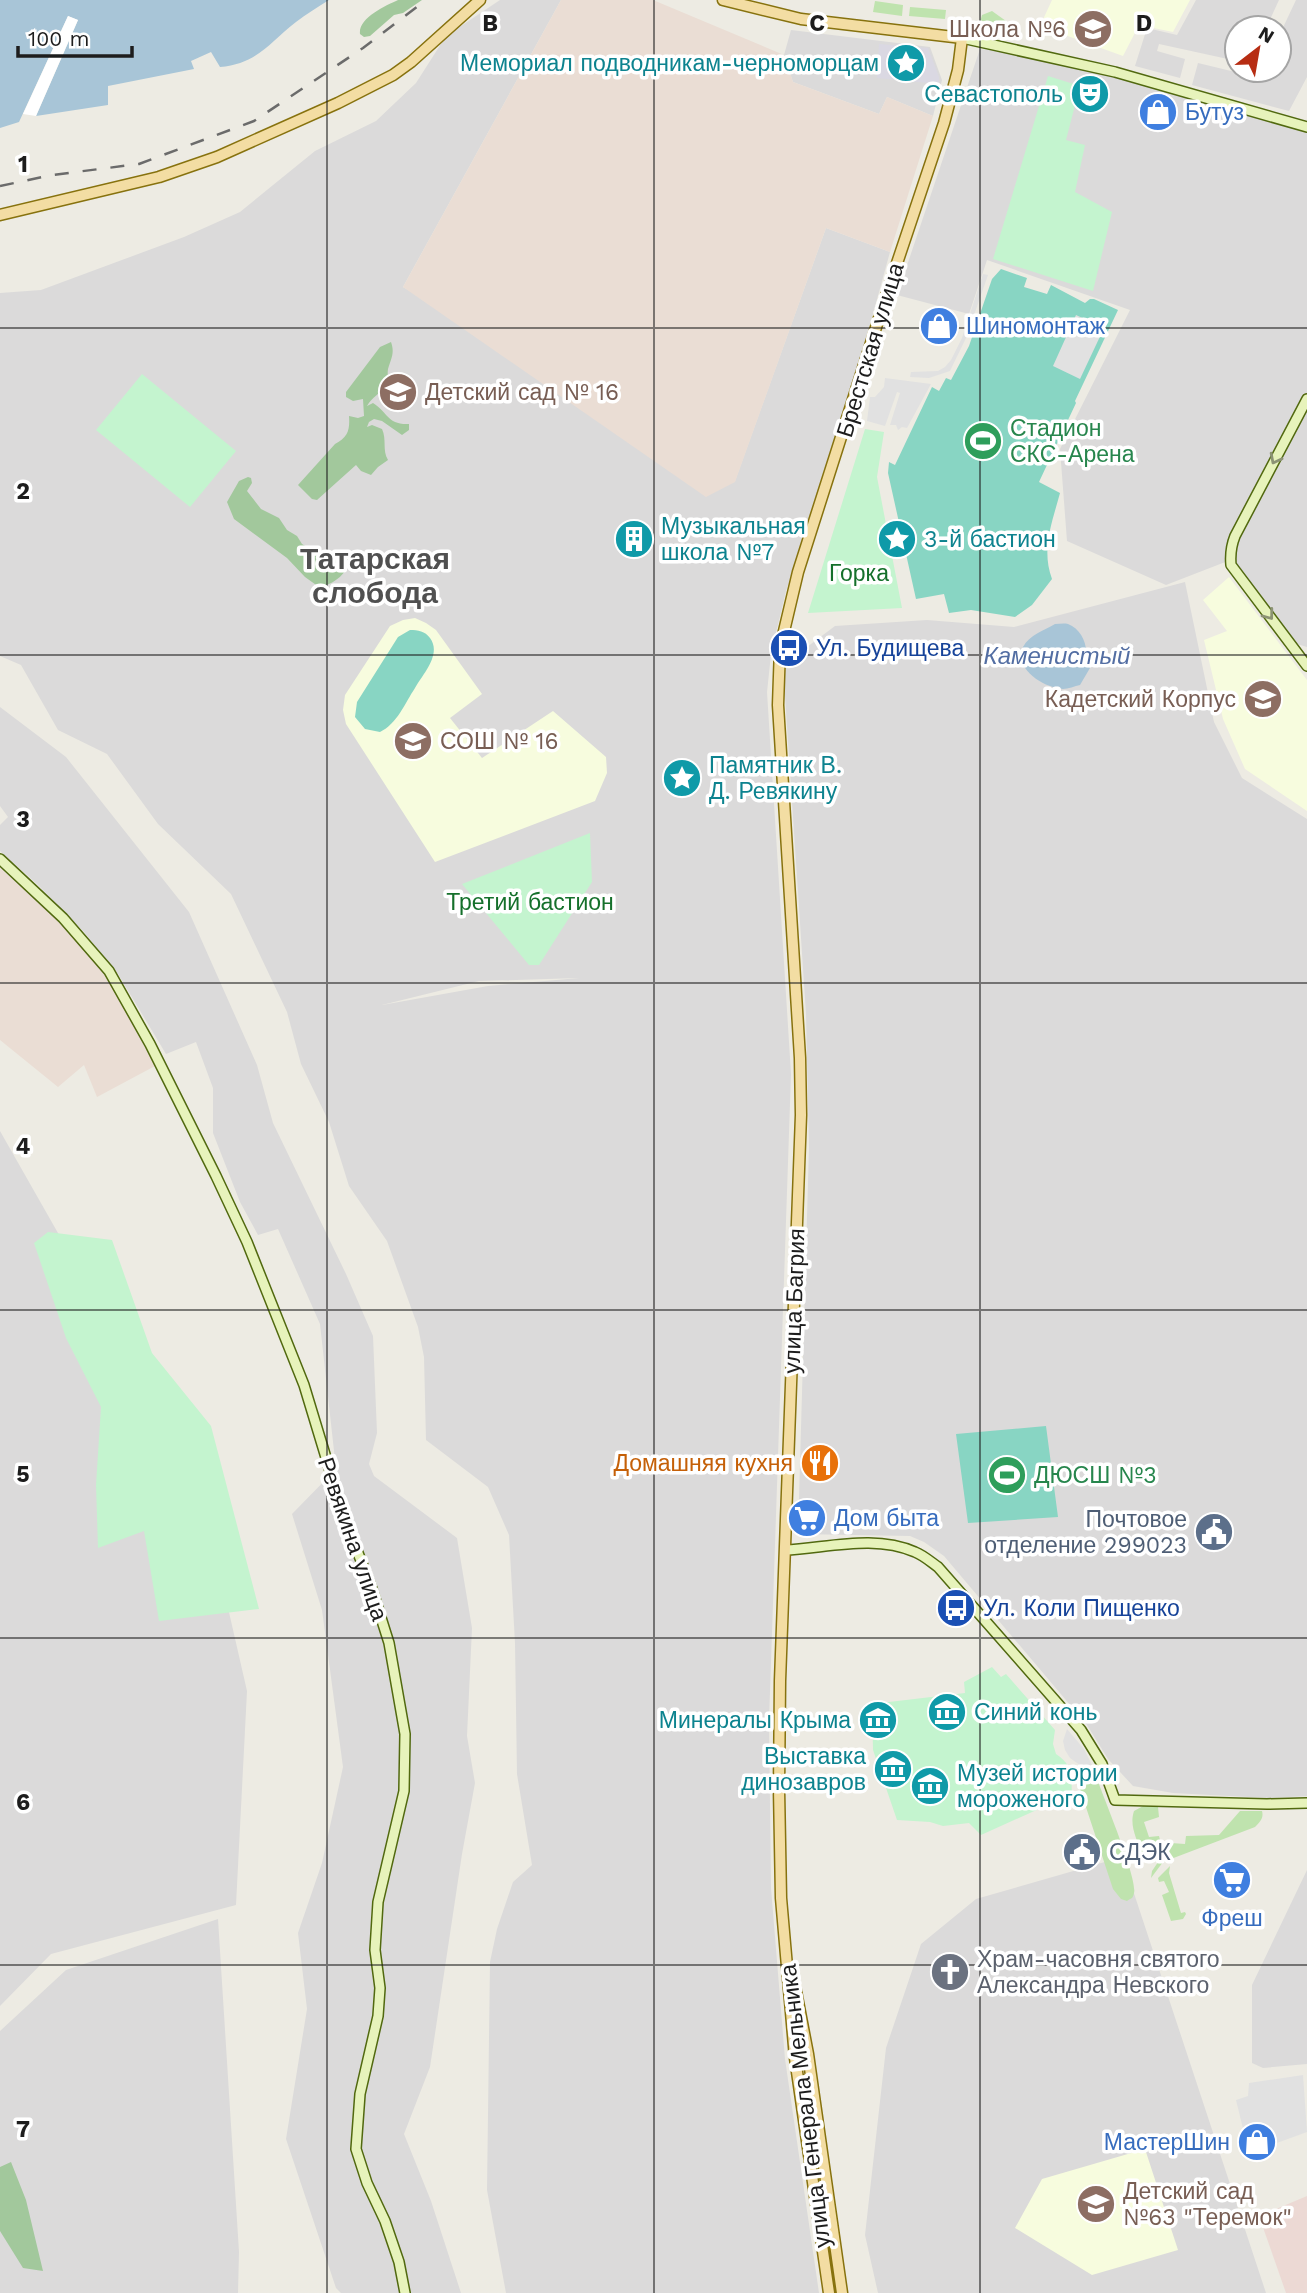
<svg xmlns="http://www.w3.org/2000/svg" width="1307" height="2293" font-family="'Work Sans',sans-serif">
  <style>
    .residential { fill: #dbdada; fill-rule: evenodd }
    .commercial { fill: #ecd9d4 }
    .education { fill: #f7fcde }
    .military { fill: #eaddd4 }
    .grass { fill: #bfe3ae }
    .forest { fill: #a2c89c }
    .park { fill: #c4f4cf }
    .pitch { fill: #88d5c3 }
    .parking { fill: #e1e1e1 }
    .plaza { fill: #dad8e2 }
    .water { fill: #a8c5d7 }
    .pier { fill: #fff }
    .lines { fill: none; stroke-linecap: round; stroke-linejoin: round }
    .secondary-casing { stroke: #51690f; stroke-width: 12 }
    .primary-casing { stroke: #87720e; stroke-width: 13 }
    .secondary { stroke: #e7f3bb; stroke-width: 9 }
    .primary { stroke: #f3dda3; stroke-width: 10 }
    .rail { stroke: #6b6b6b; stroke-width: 2.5; stroke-dasharray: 14 14; stroke-linecap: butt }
    .oneway { stroke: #8c9374 }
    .grid { fill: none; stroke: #1d1d1d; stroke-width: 2; stroke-opacity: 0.55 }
    .labels { text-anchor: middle; stroke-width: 7; stroke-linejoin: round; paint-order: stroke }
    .education-label { font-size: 23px; fill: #785e54; stroke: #fff; text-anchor: start }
    .culture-label { font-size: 23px; fill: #0d838f; stroke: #fff; text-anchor: start }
    .shop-label { font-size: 23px; fill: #366cbe; stroke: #fff; text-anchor: start }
    .street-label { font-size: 23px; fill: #1d1d1d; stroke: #fff }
    .leisure-label { font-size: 23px; fill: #27864d; stroke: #fff; text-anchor: start }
    .park-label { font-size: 23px; fill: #15702b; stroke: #fff }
    .transit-label { font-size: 23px; fill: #164399; stroke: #fff; text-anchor: start }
    .food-label { font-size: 23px; fill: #c56008; stroke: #fff; text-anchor: end }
    .service-label { font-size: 23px; fill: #4e5e75; stroke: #fff; text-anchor: end }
    .worship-label { font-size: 23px; fill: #5b616d; stroke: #fff; text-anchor: start }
    .water-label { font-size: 24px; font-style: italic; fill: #536ea3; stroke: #fff }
    .district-label { font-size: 30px; font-weight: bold; fill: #505050; stroke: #fff }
    .grid-label { font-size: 23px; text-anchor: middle; font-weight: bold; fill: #1d1d1d; stroke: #fff; stroke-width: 7; stroke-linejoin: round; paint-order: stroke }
  </style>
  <rect width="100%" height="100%" fill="#edebe3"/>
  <path class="residential" d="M500,0H561L403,287L735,481L826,228L890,252L849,401L786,591L771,654L767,692L791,1074L769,1721L771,1888L785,2059L819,2293H506L487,2190L490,1962L497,1929L513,1882L532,1865L517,1774L515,1643L509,1535L488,1487L426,1440L424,1357L418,1327L387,1241L349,1186L329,1122L301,1064L287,1012L231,894L158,824L107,754L58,730L21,665L0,656V293L41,290L184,237L240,212L315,151L376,121L416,83L446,36ZM579,978L488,986L382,1005L479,981Z
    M1196,0H1279L1266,28H1237V61L1159,44L1157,51L1185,59L1180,78L1135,66L1147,28L1177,35Z
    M1296,0H1307V77L1289,111L1192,85L1198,63L1260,78L1263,70H1279V36Z
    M791,30L930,47L942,80L933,116L887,97L879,114L793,82L784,55Z
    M980,49L1050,56L1307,127V647L1297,644L1233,559L1166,585L1067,541L1060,449L1130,310L987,260L969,314L897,295Z
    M1185,582L1214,722L1242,778L1307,819V1796L1268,1798L1173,1793L1133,1786L1108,1759L1087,1725L944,1556L924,1542L910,1536L798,1534L809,1147L806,1014L783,665L835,626L927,620L1014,627Z
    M0,707L66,757L189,912L257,1065L273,1123L346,1274L373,1336L377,1433L369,1464L374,1476L457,1538L472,1628L467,1736L475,1783L462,1854L430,2067L404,2134L431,2201L461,2293H341L336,2288L286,2139L307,2009L298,1933L322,1863L343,1767L322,1610L292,1514L336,1469L320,1324L278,1229L258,1235L240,1202L213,1133V1088L196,1042L166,1054L118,974L84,932L37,884L0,851V825L8,817L0,806Z
    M0,1131L199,1481L247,1691L236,1905L51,1954L0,2006Z
    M1122,1857L1266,2293H878L865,2235L886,2048L921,1944L976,1899Z
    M1307,1870V2064L1263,2068L1252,2063V1985Z
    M218,1919L239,2252L238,2293H0V2031L66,1970Z"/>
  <path class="commercial" d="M1307,2196V2293H1286L1259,2216Z"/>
  <path class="education" d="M1052,0H1190L1173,32L1139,25L1123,56L1040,26Z
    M1229,577L1307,680V811L1245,769L1223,719L1204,640L1227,631L1203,600Z
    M415,618L426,623L436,630L482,694L450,718L482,758L553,711L606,757L607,773L595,801L435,862L346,724L343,710L345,695L390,626L403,620Z
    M1145,2149L1178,2250L1092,2275L1015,2228L1042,2179Z"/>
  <path class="military" d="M561,0H653L784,55L793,82L879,114L887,97L933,116L890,252L826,228L735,482L706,497L403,287Z
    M0,868L60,922L105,973L155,1066L97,1097L84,1065L58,1087L0,1040Z"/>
  <path class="grass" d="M875,1L903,5L902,16L873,12Z
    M910,7L946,10L945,19L909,16Z
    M992,11L1006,21V27L980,22L982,15Z
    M1087,1771L1095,1775L1099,1784C1105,1801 1138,1880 1134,1893C1133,1899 1131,1898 1127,1901L1121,1899L1113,1889L1078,1783Z
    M1145,1805L1158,1807L1159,1817L1144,1822L1149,1837L1159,1836L1160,1840L1155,1852L1145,1855L1142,1854C1137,1839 1129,1826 1134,1811Z
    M1240,1811H1262C1264,1818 1260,1822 1255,1827L1163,1862L1151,1878L1152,1871L1171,1843L1185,1844L1186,1836L1219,1835Z
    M1170,1866L1169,1873L1181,1913L1185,1912L1186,1914L1183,1919L1171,1921L1162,1895L1169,1892L1164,1881L1159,1882L1158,1878Z"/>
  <path class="forest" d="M398,0H422L403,13L394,15L370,36L364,37L360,34C358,18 385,6 398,0Z
    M391,342C395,353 391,359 388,369C387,374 389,380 386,385C381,393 372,397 367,406L373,403C388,412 387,425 409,424V430L402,435L382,421L374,419L369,422L367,427L372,425L382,429C387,440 382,450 388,460L378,467L371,475L361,471L356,465L317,500L312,499L298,485L335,444C348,437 350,430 349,416L358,418L364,416L363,399L353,401L346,397V392L380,347Z
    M248,477L251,478L252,483L247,491L261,509L279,518L287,530L297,536L302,544L328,560H339L349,555L351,557C349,572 334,585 319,587L305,577L287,558L234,519L227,502L239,481Z
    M11,2162L26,2200L43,2271L23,2268L0,2231V2167Z"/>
  <path class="park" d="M1048,76L1080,86L1066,140L1085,145L1075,192L1112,212L1093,291L993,259Z
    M142,374L236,451L190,507L96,430Z
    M865,429L884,432L877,477L902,608L808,613Z
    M590,833L592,882L539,965H529L462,884Z
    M48,1232L112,1240L152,1353L211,1426L259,1609L159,1621L144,1531L98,1548L96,1485L101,1407L66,1338L34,1243Z
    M992,1667L1001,1677L1006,1674L1055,1730L1053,1744L1056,1754C1073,1765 1071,1775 1072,1794L981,1835L969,1823L943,1826L930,1822L897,1820L873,1750L872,1704L965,1693L964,1682Z"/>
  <path class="pitch" d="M1001,269L1027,278L1024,287L1047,294L1051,285L1085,303L1090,299H1094L1118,310L1075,401L1076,403L1039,482L1060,493C1052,523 1041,549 1052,579L1032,605L1015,617L971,610L949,613L944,594L916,599L888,473L889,462L895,465L932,387L939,391L946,378L951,380L969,346L992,279Z
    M410,630C418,630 425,631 430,638C442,654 423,674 415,688C405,703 397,724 380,732L365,729L355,717L357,702L398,637Z
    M1046,1426L1058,1517L968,1523L956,1434Z"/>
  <path class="parking" d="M983,274L988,275L966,338L950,371L929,378L910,377L911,372L938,371L945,367L951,360L962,338Z
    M1076,315L1104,328L1080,379L1053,366Z
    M885,378L931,384L907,428L902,427L898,430L896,425H890L900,393L897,392L885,426L867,421L870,397H875L884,387Z
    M1067,1729L1084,1749L1092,1765H1080L1070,1758L1065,1750L1063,1741Z
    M1303,2075L1307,2132L1249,2153L1236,2100L1248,2096L1249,2083Z"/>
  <path class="plaza" d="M879,44L928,48L939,77V84L877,78Z"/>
  <path class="water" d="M0,0H329C318,7 306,14 296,22C269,43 257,64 220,67L211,52L191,61L194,69L108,86V105L36,116L78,20L68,16L19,122L0,128Z
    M1055,624C1059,624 1064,623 1068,624C1082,629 1089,647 1085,659L1090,668L1080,685C1075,686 1068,689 1063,689C1044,688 1013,669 1023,647C1029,635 1045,630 1055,624Z"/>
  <path class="pier" d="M68,16L78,20L36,116L23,114Z"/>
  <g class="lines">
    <g class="secondary-casing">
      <path id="secondary" d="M962,38L1115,72L1307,127
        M1307,399L1235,536C1231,546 1230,554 1231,565L1307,666
        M0,859L63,918L109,971L150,1044L216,1176L247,1242L304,1385L344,1517L372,1589L389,1643L405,1734L404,1791L378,1902L375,1950L380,1988L378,2016L360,2094L356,2149L367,2183L385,2221L399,2262L405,2293
        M785,1550C827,1548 875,1534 915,1552C923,1555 931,1562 938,1567L1081,1730L1102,1764L1115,1800L1267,1804L1307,1803"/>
    </g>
    <g class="primary-casing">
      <path id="primary" d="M723,0L801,19L962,38L958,70L944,123L886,296L798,572L780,648L778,705L800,1058L801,1115L780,1681L779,1789L781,1898L795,2058L829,2293
        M0,215L159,177L217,157L338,103L393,75L411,62L480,0
        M795,1986L808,2054L842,2293"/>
    </g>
    <use href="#secondary" class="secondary"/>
    <use href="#primary" class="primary"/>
    <path class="rail" d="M0,186L52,175L139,164L254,121L363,48L426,0"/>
  </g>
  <defs><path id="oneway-chevron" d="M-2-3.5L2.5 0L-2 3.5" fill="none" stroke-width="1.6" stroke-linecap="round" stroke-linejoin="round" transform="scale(1.75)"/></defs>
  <g class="oneway">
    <use href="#oneway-chevron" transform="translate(1275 459) rotate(117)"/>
    <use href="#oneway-chevron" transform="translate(1269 615) rotate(53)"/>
  </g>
  <path class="grid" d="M327,0V2293M654,0V2293M980,0V2293M0,328H1307M0,655H1307M0,983H1307M0,1310H1307M0,1638H1307M0,1965H1307"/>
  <defs>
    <g id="school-disc" transform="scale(2.0125)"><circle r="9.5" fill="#8d6e63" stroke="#fff"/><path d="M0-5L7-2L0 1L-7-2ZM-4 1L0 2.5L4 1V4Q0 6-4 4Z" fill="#fff"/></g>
    <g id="sight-disc" transform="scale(2.0125)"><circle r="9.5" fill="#0f9aa8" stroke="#fff"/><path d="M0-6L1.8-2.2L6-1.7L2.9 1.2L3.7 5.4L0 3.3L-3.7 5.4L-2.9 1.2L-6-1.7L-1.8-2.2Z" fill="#fff"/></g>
    <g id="theatre-disc" transform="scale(2.0125)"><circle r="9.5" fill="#0f9aa8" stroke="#fff"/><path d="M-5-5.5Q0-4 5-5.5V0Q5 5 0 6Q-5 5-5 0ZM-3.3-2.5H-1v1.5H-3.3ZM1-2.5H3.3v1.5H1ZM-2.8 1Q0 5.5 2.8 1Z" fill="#fff"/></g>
    <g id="shop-disc" transform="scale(2.0125)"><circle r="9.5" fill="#3f7fe0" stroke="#fff"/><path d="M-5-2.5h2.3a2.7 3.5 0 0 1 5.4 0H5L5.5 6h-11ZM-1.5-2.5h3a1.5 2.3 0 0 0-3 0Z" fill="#fff"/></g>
    <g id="stadium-disc" transform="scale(2.0125)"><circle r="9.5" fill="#2e9e5b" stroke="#fff"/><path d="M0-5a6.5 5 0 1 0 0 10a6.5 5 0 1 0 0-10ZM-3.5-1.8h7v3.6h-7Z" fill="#fff"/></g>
    <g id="building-disc" transform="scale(2.0125)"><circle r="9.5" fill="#0f9aa8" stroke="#fff"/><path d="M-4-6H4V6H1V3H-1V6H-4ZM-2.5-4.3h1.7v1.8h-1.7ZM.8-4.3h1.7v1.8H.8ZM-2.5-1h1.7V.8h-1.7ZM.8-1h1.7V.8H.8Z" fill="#fff"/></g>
    <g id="bus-disc" transform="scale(2.0125)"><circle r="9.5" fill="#1a4fb4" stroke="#fff"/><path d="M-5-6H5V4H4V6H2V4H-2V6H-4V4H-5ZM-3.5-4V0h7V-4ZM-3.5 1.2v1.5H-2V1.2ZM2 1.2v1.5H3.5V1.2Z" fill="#fff"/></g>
    <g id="restaurant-disc" transform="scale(2.0125)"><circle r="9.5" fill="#e8710a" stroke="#fff"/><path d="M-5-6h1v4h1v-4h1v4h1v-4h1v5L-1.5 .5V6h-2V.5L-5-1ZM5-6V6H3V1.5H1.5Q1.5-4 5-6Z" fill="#fff"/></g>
    <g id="supermarket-disc" transform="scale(2.0125)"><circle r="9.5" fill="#3f7fe0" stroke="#fff"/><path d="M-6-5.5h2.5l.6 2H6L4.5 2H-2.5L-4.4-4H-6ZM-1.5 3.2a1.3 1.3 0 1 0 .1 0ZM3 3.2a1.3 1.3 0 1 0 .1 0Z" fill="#fff"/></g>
    <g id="civic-disc" transform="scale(2.0125)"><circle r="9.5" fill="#5c6f8a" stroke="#fff"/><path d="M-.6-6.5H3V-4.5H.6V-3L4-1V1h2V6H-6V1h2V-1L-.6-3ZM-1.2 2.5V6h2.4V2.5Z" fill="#fff"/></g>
    <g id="museum-disc" transform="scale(2.0125)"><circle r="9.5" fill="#0f9aa8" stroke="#fff"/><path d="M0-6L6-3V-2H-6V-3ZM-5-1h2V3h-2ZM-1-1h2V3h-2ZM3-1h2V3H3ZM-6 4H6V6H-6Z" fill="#fff"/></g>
    <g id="church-disc" transform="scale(2.0125)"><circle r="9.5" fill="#6b7280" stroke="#fff"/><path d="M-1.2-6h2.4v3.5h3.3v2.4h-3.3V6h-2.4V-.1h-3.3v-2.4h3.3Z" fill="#fff"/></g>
  </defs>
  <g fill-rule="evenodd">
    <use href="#school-disc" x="1093" y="29"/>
    <use href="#sight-disc" x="906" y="63"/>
    <use href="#theatre-disc" x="1090" y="94"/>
    <use href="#shop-disc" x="1158" y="112"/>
    <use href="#shop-disc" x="939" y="326"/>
    <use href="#school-disc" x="398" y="392"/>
    <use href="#stadium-disc" x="983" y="441"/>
    <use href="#building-disc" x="634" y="539"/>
    <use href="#sight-disc" x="897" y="539"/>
    <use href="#bus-disc" x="789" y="648"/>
    <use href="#school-disc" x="1263" y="699"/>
    <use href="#school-disc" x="413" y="741"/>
    <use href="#sight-disc" x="682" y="778"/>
    <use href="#restaurant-disc" x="820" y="1463"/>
    <use href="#stadium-disc" x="1007" y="1475"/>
    <use href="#supermarket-disc" x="807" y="1518"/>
    <use href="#civic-disc" x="1214" y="1532"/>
    <use href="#bus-disc" x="956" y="1608"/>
    <use href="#museum-disc" x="947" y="1712"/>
    <use href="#museum-disc" x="878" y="1720"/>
    <use href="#museum-disc" x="893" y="1769"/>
    <use href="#museum-disc" x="930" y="1786"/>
    <use href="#civic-disc" x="1082" y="1852"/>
    <use href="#supermarket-disc" x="1232" y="1880"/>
    <use href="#church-disc" x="950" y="1972"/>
    <use href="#shop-disc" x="1257" y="2142"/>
    <use href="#school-disc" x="1096" y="2204"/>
  </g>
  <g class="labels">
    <g class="education-label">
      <text x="1066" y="37" text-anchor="end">Школа №6</text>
      <text x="425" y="400">Детский сад № 16</text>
      <text x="1236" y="707" text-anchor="end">Кадетский Корпус</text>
      <text x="440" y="749">СОШ № 16</text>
      <text x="1123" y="2199">Детский сад<tspan x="1123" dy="26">№63 "Теремок"</tspan></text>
    </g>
    <g class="culture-label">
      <text x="879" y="71" text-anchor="end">Мемориал подводникам-черноморцам</text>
      <text x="1063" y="102" text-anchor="end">Севастополь</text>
      <text x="661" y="534">Музыкальная<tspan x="661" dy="26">школа №7</tspan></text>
      <text x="924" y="547">3-й бастион</text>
      <text x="709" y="773">Памятник В.<tspan x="709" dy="26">Д. Ревякину</tspan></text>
      <text x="974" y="1720">Синий конь</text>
      <text x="851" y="1728" text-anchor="end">Минералы Крыма</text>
      <text x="866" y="1764" text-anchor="end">Выставка<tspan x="866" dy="26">динозавров</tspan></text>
      <text x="957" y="1781">Музей истории<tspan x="957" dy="26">мороженого</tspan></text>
    </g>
    <g class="shop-label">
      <text x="1185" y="120">Бутуз</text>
      <text x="966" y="334">Шиномонтаж</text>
      <text x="834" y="1526">Дом быта</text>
      <text x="1232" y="1926" text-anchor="middle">Фреш</text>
      <text x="1230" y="2150" text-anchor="end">МастерШин</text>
    </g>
    <g class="street-label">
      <text transform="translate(870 350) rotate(-73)" y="8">Брестская улица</text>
      <text transform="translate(794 1301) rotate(-88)" y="8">улица Багрия</text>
      <text transform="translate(353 1539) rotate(71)" y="8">Ревякина улица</text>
      <text transform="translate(805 2106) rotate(-97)" y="8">улица Генерала Мельника</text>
    </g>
    <g class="leisure-label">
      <text x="1010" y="436">Стадион<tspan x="1010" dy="26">СКС-Арена</tspan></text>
      <text x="1034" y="1483">ДЮСШ №3</text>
    </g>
    <g class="park-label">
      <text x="859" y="581">Горка</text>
      <text x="530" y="910">Третий бастион</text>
    </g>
    <g class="transit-label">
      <text x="816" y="656">Ул. Будищева</text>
      <text x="983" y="1616">Ул. Коли Пищенко</text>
    </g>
    <g class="food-label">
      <text x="793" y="1471">Домашняя кухня</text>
    </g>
    <g class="service-label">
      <text x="1187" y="1527">Почтовое<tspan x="1187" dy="26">отделение 299023</tspan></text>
      <text x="1109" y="1860" text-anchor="start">СДЭК</text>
    </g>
    <g class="worship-label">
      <text x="977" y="1967">Храм-часовня святого<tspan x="977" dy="26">Александра Невского</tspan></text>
    </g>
    <g class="water-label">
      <text x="1057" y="664">Каменистый</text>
    </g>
    <g class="district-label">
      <text x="375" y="569">Татарская<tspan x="375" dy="34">слобода</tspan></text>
    </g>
  </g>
  <g class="grid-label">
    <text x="490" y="31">B</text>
    <text x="817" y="31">C</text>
    <text x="1144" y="31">D</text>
    <text x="23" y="172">1</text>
    <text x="23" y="499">2</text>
    <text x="23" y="827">3</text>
    <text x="23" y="1154">4</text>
    <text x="23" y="1482">5</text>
    <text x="23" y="1810">6</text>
    <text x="23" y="2137">7</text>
  </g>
  <g transform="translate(1258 49) rotate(31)"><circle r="33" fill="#ffffff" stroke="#a5a5a5" stroke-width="2"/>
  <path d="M0-5L12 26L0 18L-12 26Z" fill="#b72d13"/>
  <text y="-10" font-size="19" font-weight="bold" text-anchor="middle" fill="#1d1d1d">N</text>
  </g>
  <path d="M18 46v10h114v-10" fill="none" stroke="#1d1d1d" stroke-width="3.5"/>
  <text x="28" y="46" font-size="21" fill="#1d1d1d" stroke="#ffffff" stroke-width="5" paint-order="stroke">100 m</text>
</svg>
